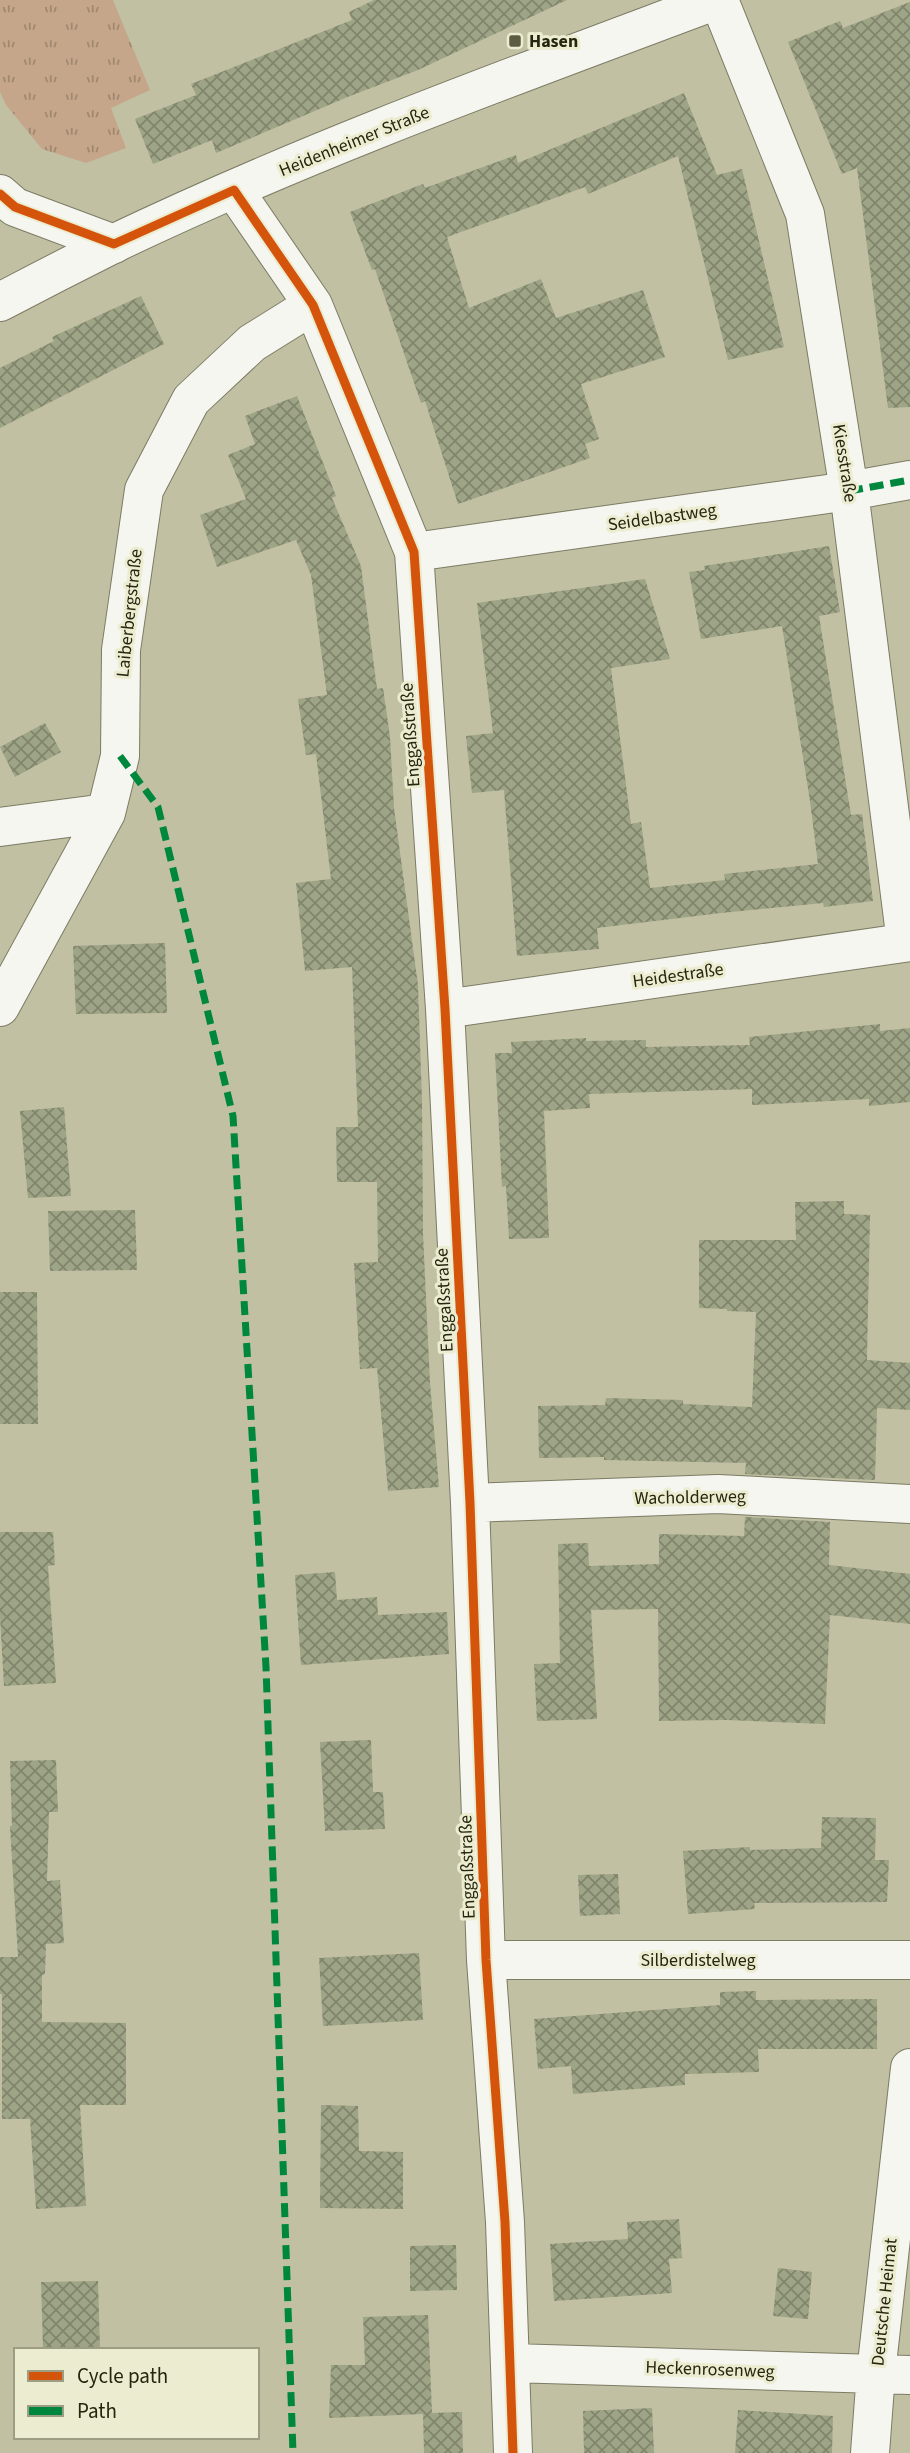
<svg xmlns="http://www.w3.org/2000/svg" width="910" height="2453" font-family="'Source Sans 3',sans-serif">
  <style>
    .grass { fill: url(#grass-tufts) }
    .building { fill: url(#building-cross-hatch) }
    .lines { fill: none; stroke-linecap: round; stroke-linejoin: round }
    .street-casing { stroke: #7c7b64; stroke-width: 40 }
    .secondary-casing { stroke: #7c7b64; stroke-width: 40 }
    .street { stroke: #f6f6f1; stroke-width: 38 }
    .secondary { stroke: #f6f6f1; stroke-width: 38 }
    .quiet { stroke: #00873e; stroke-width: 7; stroke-dasharray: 14 7; stroke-linecap: butt }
    .cycleway-casing { stroke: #ececd1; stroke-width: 13 }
    .cycleway { stroke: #d5540c; stroke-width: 9 }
    .poi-dot { fill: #5c5c43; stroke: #ececd1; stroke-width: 2.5 }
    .labels { text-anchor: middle; stroke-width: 6; stroke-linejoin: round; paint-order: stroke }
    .poi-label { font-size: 18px; font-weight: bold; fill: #262610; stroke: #ececd1; text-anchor: start }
    .street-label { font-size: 18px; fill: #262610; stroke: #ececd1 }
  </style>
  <defs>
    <pattern id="grass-tufts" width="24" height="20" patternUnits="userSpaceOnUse" patternTransform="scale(1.75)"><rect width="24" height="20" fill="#c5a68a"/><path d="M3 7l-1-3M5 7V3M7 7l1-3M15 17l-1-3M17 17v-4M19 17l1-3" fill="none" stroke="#a0876f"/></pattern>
    <pattern id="building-cross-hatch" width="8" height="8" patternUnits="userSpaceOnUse" patternTransform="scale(1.75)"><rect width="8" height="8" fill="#9ea486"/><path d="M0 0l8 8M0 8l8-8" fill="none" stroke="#81856c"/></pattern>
  </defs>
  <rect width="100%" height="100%" fill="#c1c0a3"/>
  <path class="grass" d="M0,0H113L150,90L111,108L126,148L86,163L42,149L6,105L0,92Z"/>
  <path class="building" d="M374,0H567L418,70L350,96L216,153L212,140L153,164L135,119L196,95L191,84L352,20L349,12Z
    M910,2V407L888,408L857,168L842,174L788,42L840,21L843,28Z
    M684,93L717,175L742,169L784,347L728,360L678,156L588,194L585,187L447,237L469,308L541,279L556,318L643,290L665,357L581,384L599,439L585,444L590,458L458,504L425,401L421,403L375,269L372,270L350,212L423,184L425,188L516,155L518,163Z
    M141,296L164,344L0,428V368L54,341L52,337Z
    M297,396L336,496L332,498L361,566L377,689L383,688L390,737L394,808L418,985L422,1100L423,1234L430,1383L439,1487L388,1491L377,1368L360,1369L354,1263L378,1262L377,1182H337L336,1127H358L352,967L305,971L296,883L331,879L316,754L306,755L298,699L327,695L311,575L296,540L217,567L200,515L246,499L228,455L255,444L245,416Z
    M829,546L840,612L819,616L851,815L862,814L873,901L824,907L823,903L721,913L597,928L599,949L517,956L504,790L472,793L466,736L493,733L477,603L645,579L670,659L611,668L631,824L641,822L650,888L725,880L724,874L818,864L810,801L782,626L701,639L689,572L705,570L704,566Z
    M45,723L61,752L15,777L0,747Z
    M165,943L167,1013L76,1014L73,946Z
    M880,1024V1031L910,1028V1102L869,1106V1099L752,1105V1089L589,1094L590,1108L544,1111L549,1238L509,1239L506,1186L502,1187L495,1053H512L511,1042L586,1038V1041L646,1040V1047L750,1045L749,1037Z
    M64,1107L71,1196L28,1198L20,1111Z
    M844,1201V1214L870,1215L867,1360L910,1363V1410L877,1408L875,1480L745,1474L746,1463L604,1460V1457L539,1458L538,1406L605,1405L606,1398L683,1400V1404L752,1407L756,1312L727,1311V1309L699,1308V1240H796L795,1202Z
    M135,1210L137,1270L50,1271L48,1211Z
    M0,1292H37L38,1424H0Z
    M745,1517L830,1522L829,1565L910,1574V1624L830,1615L825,1724L727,1720L659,1721L658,1609L591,1610L597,1719L537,1721L534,1664L560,1663L558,1544L588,1543L589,1566L659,1564V1534L744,1536Z
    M0,1532H53L55,1565L48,1566L56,1683L4,1686L0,1617Z
    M335,1572L337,1600L377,1597L378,1615L447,1612L449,1654L301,1665L295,1575Z
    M371,1740L373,1792H383L385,1829L325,1831L320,1742Z
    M56,1760L58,1812H49L47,1881L60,1880L64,1943L46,1944L45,1974L42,1975V2022L126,2023V2105H80L86,2206L36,2209L30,2119H2V1994H0V1957H18L10,1826H12L10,1761Z
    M822,1817L876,1818L875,1860H889L887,1902L754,1903L755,1909L688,1914L683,1851L750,1847V1850L821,1848Z
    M618,1874L620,1914L580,1916L578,1875Z
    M419,1953L423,2020L323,2026L319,1958Z
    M756,1991V2000L877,1999V2049H758L759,2072L685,2074V2085L573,2094L571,2066L538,2069L534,2019L720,2005V1992Z
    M321,2105L358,2106L359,2151L403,2152V2209L320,2208Z
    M679,2219L682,2258L669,2259L672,2293L554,2301L550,2244L628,2239L627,2222Z
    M456,2245L457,2290L410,2291V2246Z
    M778,2268L812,2272L808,2319L773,2316Z
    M98,2281L100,2350H43L41,2282Z
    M428,2315L432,2413L462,2412L463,2453H424L423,2414L329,2418L331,2365H365L363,2317Z
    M652,2408L654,2453H584L583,2411Z
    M738,2410L833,2416L832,2453H735Z"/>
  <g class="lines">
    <g class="street-casing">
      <path id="street" d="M719,0L805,214L849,491L906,942
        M234,190L313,305L414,552L445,1009L470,1503L486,1960L505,2222L513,2453
        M0,194L15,207L114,244
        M414,552L849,491L910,480
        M0,827L106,813
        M0,1007L106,813L120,756L121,650L144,490L191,400L252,343L313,305
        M445,1009L910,942
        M470,1503L718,1494L910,1504
        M486,1960H910
        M511,2363L910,2375
        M870,2453L876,2373L910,2068"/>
    </g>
    <g class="secondary-casing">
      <path id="secondary" d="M0,302C38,282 75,263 113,244C309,150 514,76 717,0"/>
    </g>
    <use href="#street" class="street"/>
    <use href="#secondary" class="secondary"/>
    <path class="quiet" d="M849,491L910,480
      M120,756L158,807L233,1116L266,1667L293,2453"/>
    <g class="cycleway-casing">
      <path id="cycleway" d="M0,194L15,207L114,244L234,190L313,305L414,552L445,1009L470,1503L486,1960L505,2222L513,2453"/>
    </g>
    <use href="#cycleway" class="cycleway"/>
  </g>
  <rect class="poi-dot" x="508" y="34" width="14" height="14" rx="3.5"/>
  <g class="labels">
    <g class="poi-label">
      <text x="529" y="47">Hasen</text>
    </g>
    <g class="street-label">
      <text transform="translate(354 141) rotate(-22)" y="6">Heidenheimer Straße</text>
      <text transform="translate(845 463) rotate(81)" y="6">Kiesstraße</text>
      <text transform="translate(662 517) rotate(-8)" y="6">Seidelbastweg</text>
      <text transform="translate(129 613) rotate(-84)" y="6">Laiberbergstraße</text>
      <text transform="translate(410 735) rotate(-94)" y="6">Enggaßstraße</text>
      <text transform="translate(678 975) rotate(-8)" y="6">Heidestraße</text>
      <text transform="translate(444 1300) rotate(-93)" y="6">Enggaßstraße</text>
      <text transform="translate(690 1497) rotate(-1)" y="6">Wacholderweg</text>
      <text transform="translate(467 1867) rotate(-92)" y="6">Enggaßstraße</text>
      <text x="698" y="1966">Silberdistelweg</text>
      <text transform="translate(884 2302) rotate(-84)" y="6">Deutsche Heimat</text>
      <text transform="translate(710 2369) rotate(2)" y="6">Heckenrosenweg</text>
    </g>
  </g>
  <rect x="14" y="2348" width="245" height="91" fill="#ececd1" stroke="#9d9d84" stroke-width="2"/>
  <rect x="28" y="2371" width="35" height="10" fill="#d5540c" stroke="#9d9d84" stroke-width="2"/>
  <text x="77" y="2383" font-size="21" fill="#262610">Cycle path</text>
  <rect x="28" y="2406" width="35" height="10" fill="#00873e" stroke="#9d9d84" stroke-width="2"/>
  <text x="77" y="2418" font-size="21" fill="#262610">Path</text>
</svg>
